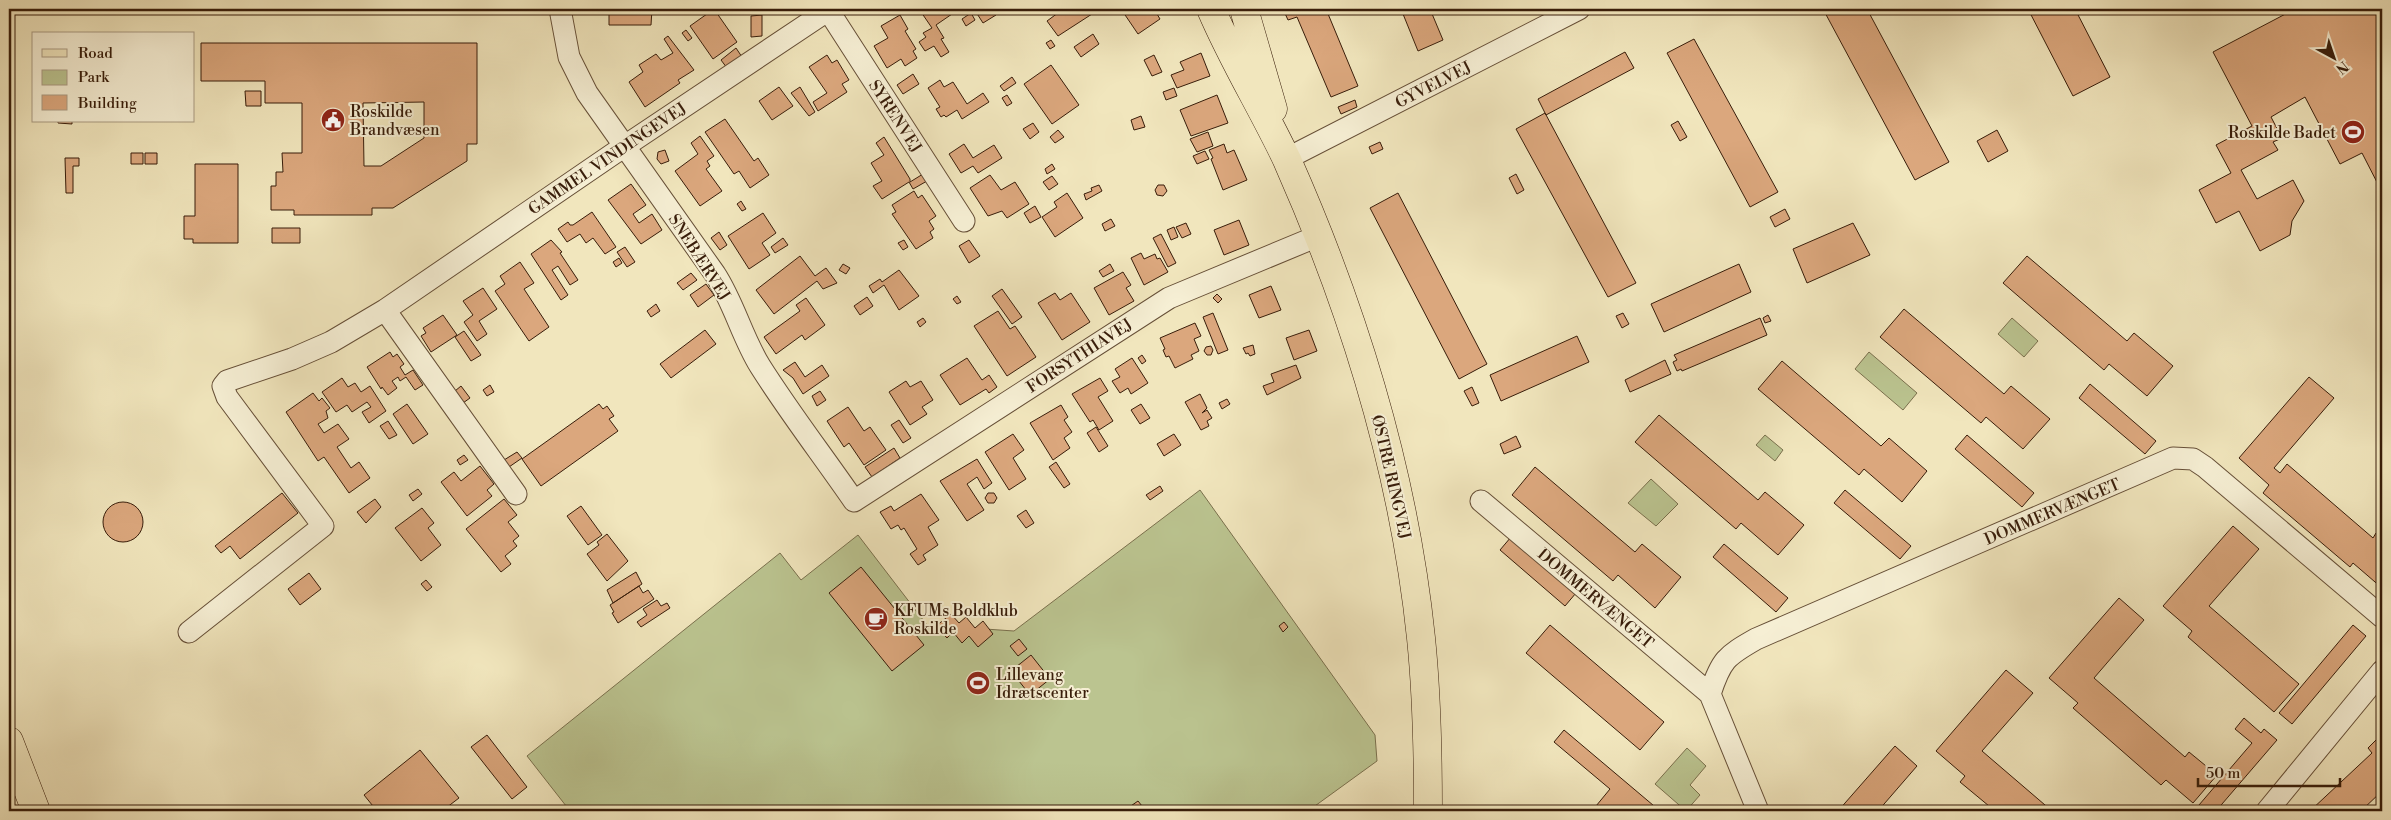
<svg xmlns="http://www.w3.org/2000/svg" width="2391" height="820" font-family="'Libre Bodoni',serif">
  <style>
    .green { fill: #bbc490; stroke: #7a704d }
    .building { fill: #dba77d; stroke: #381d0a; fill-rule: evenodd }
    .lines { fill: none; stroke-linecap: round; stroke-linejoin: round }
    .street-casing { stroke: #664f37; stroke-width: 23 }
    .primary-casing { stroke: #381d0a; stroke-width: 29 }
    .highway-casing { stroke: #381d0a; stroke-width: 29 }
    .street { stroke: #f6efd4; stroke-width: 21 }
    .primary { stroke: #f1e6bd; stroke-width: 28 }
    .highway { stroke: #f1e6bd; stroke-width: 28 }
    .labels { text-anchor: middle; stroke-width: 4; stroke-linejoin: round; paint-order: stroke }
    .street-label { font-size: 16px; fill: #381d0a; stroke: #f6efd4 }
    .poi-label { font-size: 16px; fill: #381d0a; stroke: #f6efd4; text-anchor: start }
  </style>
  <rect width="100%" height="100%" fill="#f1e6bd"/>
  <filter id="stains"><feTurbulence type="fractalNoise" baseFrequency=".004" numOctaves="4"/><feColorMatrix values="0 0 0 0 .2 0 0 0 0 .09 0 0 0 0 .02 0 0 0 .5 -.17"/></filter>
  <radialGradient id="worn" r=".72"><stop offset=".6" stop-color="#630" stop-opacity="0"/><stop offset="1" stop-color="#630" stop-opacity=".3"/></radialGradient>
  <path class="green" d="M2012,318L2038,341L2024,357L1998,334Z
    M1869,352L1917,393L1903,410L1855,369Z
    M1765,435L1783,450L1775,461L1756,445Z
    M1651,479L1678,504L1656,526L1628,503Z
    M1200,490L1375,735L1377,761L1308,811H570L527,756L780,553L801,580L858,535L927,625L1014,631Z
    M1687,748L1706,766L1690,785L1700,795L1686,811L1655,784Z"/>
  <path class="building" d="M161,9H371V11L161,10Z
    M609,9H652L651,25H609Z
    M714,9L737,42L713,59L690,26Z
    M919,9H948L952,14L936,25L944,38L941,39L949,52L941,57L934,46L925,51L919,42L926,37L923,33L932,28Z
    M974,9H993L996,15L983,23Z
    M1061,9H1088L1092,14L1058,36L1047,21L1062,10Z
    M1121,9H1154L1160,19L1138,34Z
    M1283,9H1326L1358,86L1331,97L1297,17L1288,20Z
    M1401,9H1430L1443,40L1418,51Z
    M1823,9H1867L1949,162L1915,180Z
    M2028,9H2075L2110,77L2073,96Z
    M2295,9H2382V192L2362,153L2340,164L2305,97L2271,117L2282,138L2273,142L2278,150L2241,170L2257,199L2293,180L2304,201L2292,221L2290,235L2260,251L2239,211L2216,223L2199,190L2231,173L2216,145L2252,126L2213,52Z
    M971,13L975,20L966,26L962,19Z
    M762,15V36L751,37V16Z
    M900,15L908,29L905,31L916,49L913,51L917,58L905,66L901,59L887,68L874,46L888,38L881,26Z
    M686,30L692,38L688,41L682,33Z
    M1093,34L1099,44L1081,57L1074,47Z
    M668,36L694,70L678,80L680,83L645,107L629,82L643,72L639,65L656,54L661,60L673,53L664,39Z
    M1694,39L1778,192L1750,207L1667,53Z
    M1051,40L1055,46L1050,49L1046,43Z
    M201,43H477V144H467V161L393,208H372V215H294V210H271V186H276V172H283L282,153H302V103H265V81H201ZM424,102V138L381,166H364L363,103Z
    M736,48L742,57L727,68L721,60Z
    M1625,52L1634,68L1546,115L1538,99Z
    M1201,53L1210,76L1177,88L1171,75L1184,70L1180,62Z
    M827,55L832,63L837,60L849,80L842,84L847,92L818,111L813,102L827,93L809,67Z
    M1154,55L1162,72L1152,76L1144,60Z
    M1051,65L1079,105L1052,124L1024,84Z
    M913,74L919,84L903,94L897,85Z
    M1012,77L1016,83L1004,91L1000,86Z
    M940,80L944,87L953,82L967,104L983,93L989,102L962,119L957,110L946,117L944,115L941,117L936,109L940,107L928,88Z
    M779,87L793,106L772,120L759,101Z
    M800,87L815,112L809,116L791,93Z
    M1174,88L1177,96L1166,100L1163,92Z
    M245,91H261V106H246Z
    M1007,95L1012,103L1007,106L1002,98Z
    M1217,95L1228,123L1191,136L1180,110Z
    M1355,100L1357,107L1341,114L1338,107Z
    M1545,113L1636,283L1608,297L1516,129Z
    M1141,116L1145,127L1134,130L1131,120Z
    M725,119L754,161L758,158L769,175L750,188L739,171L734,174L705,132Z
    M58,121H72V124L58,123Z
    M1678,121L1687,137L1680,141L1671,125Z
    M1033,123L1039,132L1030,139L1023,129Z
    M1058,130L1064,137L1055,143L1050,137Z
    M1997,130L2008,151L1988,162L1977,141Z
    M1208,132L1213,146L1197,152L1190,139Z
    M700,136L714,156L707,161L710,166L706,169L722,191L700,206L675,171L698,154L691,143Z
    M884,137L910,179V182L923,174L927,181L913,189L909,182L882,199L873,186L882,181L871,163L884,155L876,143Z
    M1380,142L1383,149L1372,154L1369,147Z
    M964,144L973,158L994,145L1002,158L978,173L973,166L961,173L949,154Z
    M1224,144L1227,153L1234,150L1247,180L1223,190L1211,159L1213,158L1209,150Z
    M665,150L669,161L661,164L657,159L658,152Z
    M1205,151L1209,159L1197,164L1193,156Z
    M131,153H143V164H131Z
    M145,153H157V164H145Z
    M65,158H79V166H73V193H66Z
    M195,164H238V243H193V239H184V216H195Z
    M1052,164L1055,169L1047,174L1045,169Z
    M1516,174L1524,190L1517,194L1509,178Z
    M990,175L1001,190L1015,182L1029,204L1007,218L1002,211L988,216L970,188Z
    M1052,176L1058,184L1049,190L1043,182Z
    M631,184L646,205L633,214L639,223L652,214L662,230L641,244L608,200Z
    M1099,185L1102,191L1086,200L1084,194L1092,191L1091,188Z
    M1158,185H1164L1167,191L1163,196L1157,195L1155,190Z
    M914,191L918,198L922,195L936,216L929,221L934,229L930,232L933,238L916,249L892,214L896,212L892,205Z
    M1067,193L1083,218L1055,237L1042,217L1057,207L1054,202Z
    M1398,193L1487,364L1459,379L1370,208Z
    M741,201L746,209L742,211L737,204Z
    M1035,206L1041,217L1030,223L1024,213Z
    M1785,209L1790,219L1775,227L1770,217Z
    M592,212L616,247L605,254L593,238L586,243L580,234L567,242L558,229L568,222L570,225H573Z
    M763,213L776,233L762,243L770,255L749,269L728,236Z
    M1111,219L1115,226L1105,231L1102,224Z
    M1239,220L1249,245L1224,255L1214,230Z
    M1186,223L1191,234L1182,238L1176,227Z
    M1853,223L1870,255L1807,283L1793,249Z
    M1174,227L1178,237L1171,240L1167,230Z
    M272,228H300V243H272Z
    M719,232L727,245L720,250L711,238Z
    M1161,234L1176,263L1168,267L1153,238Z
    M783,238L788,245L775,253L771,247Z
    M551,240L562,252L560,253L578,280L570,285L558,266L552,270L568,295L561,300L531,254Z
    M904,240L908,247L903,250L898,243Z
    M969,240L980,256L969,263L959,246Z
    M625,247L635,262L627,267L617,252Z
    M1141,253L1144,259L1155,254L1157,259L1160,258L1168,272L1144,285L1131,258Z
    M800,256L815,276L826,268L837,283L823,289L817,281L774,314L756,290Z
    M2027,256L2127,341L2134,333L2173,366L2147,396L2109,364L2104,370L2003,283Z
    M619,258L622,263L616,267L613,262Z
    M520,262L534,283L524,289L549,327L529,341L495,291L505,284L500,276Z
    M843,264L850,268L846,274L839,270Z
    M1110,264L1114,271L1103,277L1099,271Z
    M1739,264L1751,292L1664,332L1651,304Z
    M899,270L919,296L899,310L884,285L873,293L869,286L880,279L882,282Z
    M1123,272L1131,285L1126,288L1134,301L1109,315L1094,288Z
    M691,273L697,280L683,290L677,283Z
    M706,284L714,295L698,307L690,295Z
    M1271,286L1281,310L1259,318L1249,295Z
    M483,288L497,309L479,321L487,334L477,341L464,322L473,315L463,301Z
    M1002,289L1022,317L1012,324L992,296Z
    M1055,293L1060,300L1071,293L1090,322L1062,340L1038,303Z
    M1217,294L1222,299L1218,303L1213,298Z
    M957,296L961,302L957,304L953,299Z
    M867,297L873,306L860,315L854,306Z
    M806,298L825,325L805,340L802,335L776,354L764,337L800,311L796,305Z
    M656,304L660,311L651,317L647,311Z
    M1904,309L2004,394L2011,386L2050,419L2023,449L1986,417L1981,423L1880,337Z
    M998,311L1010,329L1015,326L1036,357L1007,376L974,326Z
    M1213,313L1228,350L1218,354L1203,317Z
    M1623,313L1629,324L1622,328L1616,316Z
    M443,315L457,335L431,352L421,336L426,333L423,328Z
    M1768,315L1771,321L1765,323L1763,318Z
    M923,318L926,322L920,327L917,322Z
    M1760,318L1767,335L1682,371L1681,369L1677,371L1673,362L1677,360L1674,355Z
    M1195,323L1201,336L1194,339L1199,351L1191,355L1193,359L1175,368L1169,356L1166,357L1163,350L1165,349L1160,338Z
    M705,330L716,344L671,378L660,364Z
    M1309,330L1317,351L1294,360L1286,338Z
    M464,331L481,355L471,361L455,337Z
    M1577,336L1589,362L1501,401L1490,375Z
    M1253,345L1255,354L1250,356L1248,353L1246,354L1243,348Z
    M1211,346L1213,350L1211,355H1207L1204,351L1206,347Z
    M390,352L393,357L397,354L404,364L400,367L405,375L413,370L423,385L415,390L406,377L400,381L398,377L392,381L397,388L388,395L382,387L381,389L367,367Z
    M1142,355L1146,361L1142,364L1138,358Z
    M967,358L982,380L989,375L997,387L989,393L986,389L960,405L940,375Z
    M1132,358L1148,383L1131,394L1128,388L1120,393L1112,381L1120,377L1115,369Z
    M1665,360L1671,374L1630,392L1625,380Z
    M1782,361L1881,446L1889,438L1927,471L1902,502L1864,469L1859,475L1758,389Z
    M795,362L805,377L822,365L829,376L803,394L793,378L783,370Z
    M1296,365L1301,378L1267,395L1263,386L1274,382L1271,374Z
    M2309,377L2334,398L2274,468L2280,473L2287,464L2373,538L2376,533L2382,539V588L2353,563L2350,567L2263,493L2269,485L2239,458Z
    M342,378L348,387L355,383L361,392L370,386L386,411L369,423L362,412L371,407L367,402L352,412L347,405L336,412L322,392Z
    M1100,378L1108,391L1098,397L1113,421L1099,430L1093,420L1090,422L1072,394Z
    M906,381L910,387L921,381L933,400L922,407L927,414L910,425L889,392Z
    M2090,384L2156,441L2145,454L2079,398Z
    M490,385L494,392L487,396L483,390Z
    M461,386L470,398L463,403L455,391Z
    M1472,387L1479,403L1472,406L1464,391Z
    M820,391L826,400L817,406L812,396Z
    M313,393L319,401L322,398L330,408L326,411L328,418L318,424L324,433L338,424L349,439L337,447L351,468L359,462L370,478L349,493L324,457L318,461L286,412Z
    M1200,394L1207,408L1202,413L1207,410L1212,418L1207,421L1209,426L1201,430L1185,402Z
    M1227,399L1230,404L1222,409L1219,403Z
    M407,404L428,434L413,444L393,414Z
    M599,404L603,409L607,406L614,416L609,419L618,431L541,486L522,459Z
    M1141,404L1150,418L1140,424L1131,410Z
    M1061,405L1068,417L1064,420L1072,432L1064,438L1070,448L1053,460L1030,423Z
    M848,407L864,431L870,427L886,450L864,465L849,443L844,447L827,421Z
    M1659,415L1758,500L1765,492L1804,525L1778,555L1741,523L1736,529L1635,442Z
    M899,420L911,438L903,443L891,425Z
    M388,421L397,435L389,439L380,426Z
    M1096,427L1108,446L1099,452L1087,433Z
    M1013,434L1024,450L1013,458L1026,479L1009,490L985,452Z
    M1174,434L1181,445L1164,456L1157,444Z
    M1967,435L2034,493L2022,507L1955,449Z
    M1516,436L1521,447L1504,454L1500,444Z
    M894,448L900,458L872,477L865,467Z
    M517,452L522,458L509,467L504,460Z
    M464,455L468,460L460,465L457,460Z
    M977,459L992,483L984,489L977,477L967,484L984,510L967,521L940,481Z
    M1056,462L1070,484L1064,488L1049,467Z
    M480,466L494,484L487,490L492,496L467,516L441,482L454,472L461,481Z
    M1535,467L1635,552L1642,544L1681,577L1655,608L1618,575L1613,581L1512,495Z
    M1160,486L1163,491L1150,500L1146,495Z
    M418,489L422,494L413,501L409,495Z
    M1845,490L1911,546L1900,559L1834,503Z
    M282,493L298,513L240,559L230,546L221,553L215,546Z
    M988,493H994L997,498L994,503H988L985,498Z
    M921,494L939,520L928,527L938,545L923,555L926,560L918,565L910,554L917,549L904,528L901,530L898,525L891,529L880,512L891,506L894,511Z
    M375,499L381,507L366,523L357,512Z
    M504,499L517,515L508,522L519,536L513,541L517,546L505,556L511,564L501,572L466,529Z
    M103 522a20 20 0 1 1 40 0a20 20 0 1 1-40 0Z
    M581,506L602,535L588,545L567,516Z
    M422,508L434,523L428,528L441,545L421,561L395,528Z
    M1026,510L1034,523L1026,528L1017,516Z
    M2233,526L2259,549L2209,606L2299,684L2274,712L2188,637L2192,631L2163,606Z
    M607,534L628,561L607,581L587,554L599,545L597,542Z
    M1511,537L1576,593L1565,606L1500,550Z
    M1724,544L1788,598L1776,612L1713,557Z
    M861,567L924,645L892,671L829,593Z
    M636,572L642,584L613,603L607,590Z
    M309,573L321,589L300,605L288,589Z
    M426,580L432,587L427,591L421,584Z
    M639,586L643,593L648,590L654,599L618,623L612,613L614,612L610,605Z
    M2119,598L2144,620L2094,678L2185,757L2189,752L2217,775L2193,803L2166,780L2161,785L2073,708L2078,703L2049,678Z
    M657,600L661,606L667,603L670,608L641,627L637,622L647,615L643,609Z
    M951,614L959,623L966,617L975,628L983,621L993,634L978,647L969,636L962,643L953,632L947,638L936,626Z
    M1284,622L1288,627L1283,632L1279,626Z
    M1550,625L1664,722L1640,750L1526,653Z
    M2353,625L2366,636L2292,724L2279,713Z
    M1019,639L1027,649L1018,656L1010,646Z
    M1031,655L1050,679L1030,695L1011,671Z
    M2006,670L2033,693L1982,751L2052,811H1995L1960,782L1965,776L1936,751Z
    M2244,718L2261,733L2264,729L2277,740L2216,811H2206L2199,805L2252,743L2235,729Z
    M1564,730L1660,811H1603L1596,806L1610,789L1554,742Z
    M2382,734V791L2361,811H2310L2372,753L2368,748Z
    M487,735L527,787L512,799L471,747Z
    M1895,746L1917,766L1878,811H1838Z
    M420,750L459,798L442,811H377L364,795Z
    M1138,801L1146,811H1130L1128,808Z"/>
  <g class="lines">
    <g class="street-casing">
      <path id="street" d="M560,9L569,57L587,93L715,274C734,303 742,337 760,366C789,412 823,456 854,501L1169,298L1318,236
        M828,10L964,221
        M1286,159L1579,9
        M385,310L516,494
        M1481,501L1710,694L1758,811
        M189,632L323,526L227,397L223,386L227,381L292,359L331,342L385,310L613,154L830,9
        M1710,694C1721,660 1726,656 1756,639L2173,458L2193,459L2205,467L2382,617
        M2267,811L2382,671"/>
    </g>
    <g class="primary-casing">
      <path id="primary" d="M1211,9C1233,61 1263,109 1287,160C1354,311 1404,473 1421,638C1427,696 1428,753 1428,811
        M1244,9L1273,109"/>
    </g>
    <g class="highway-casing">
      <path id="highway" d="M9,741L36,811"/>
    </g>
    <use href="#street" class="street"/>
    <use href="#primary" class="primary"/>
    <use href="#highway" class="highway"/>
  </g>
  <defs>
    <g id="civic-disc" transform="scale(1.25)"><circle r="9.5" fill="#8f2418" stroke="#f6efd4"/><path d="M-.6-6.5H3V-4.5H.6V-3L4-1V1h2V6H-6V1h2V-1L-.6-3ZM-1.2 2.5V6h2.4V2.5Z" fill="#fff"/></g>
    <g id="stadium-disc" transform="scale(1.25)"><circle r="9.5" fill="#8f2418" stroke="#f6efd4"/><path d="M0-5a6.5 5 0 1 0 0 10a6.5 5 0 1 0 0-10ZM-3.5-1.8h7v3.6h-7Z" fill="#fff"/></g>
    <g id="cafe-disc" transform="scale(1.25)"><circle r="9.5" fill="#8f2418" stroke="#f6efd4"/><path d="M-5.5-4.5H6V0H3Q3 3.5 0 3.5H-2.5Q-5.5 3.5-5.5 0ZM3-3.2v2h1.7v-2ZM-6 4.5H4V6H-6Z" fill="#fff"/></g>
  </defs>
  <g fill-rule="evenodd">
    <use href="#civic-disc" x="333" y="120"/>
    <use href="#stadium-disc" x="2353" y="132"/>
    <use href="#cafe-disc" x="876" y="619"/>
    <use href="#stadium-disc" x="978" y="683"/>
  </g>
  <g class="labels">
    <g class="street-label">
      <text transform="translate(1433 84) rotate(-27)" y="6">GYVELVEJ</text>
      <text transform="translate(896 116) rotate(57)" y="6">SYRENVEJ</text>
      <text transform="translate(607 158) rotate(-34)" y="6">GAMMEL VINDINGEVEJ</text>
      <text transform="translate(700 257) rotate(57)" y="6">SNEBÆRVEJ</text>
      <text transform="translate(1079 355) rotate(-33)" y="6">FORSYTHIAVEJ</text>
      <text transform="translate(1392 477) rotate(77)" y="6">ØSTRE RINGVEJ</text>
      <text transform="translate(2052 511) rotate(-23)" y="6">DOMMERVÆNGET</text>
      <text transform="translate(1596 598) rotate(40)" y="6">DOMMERVÆNGET</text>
    </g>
    <g class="poi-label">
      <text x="350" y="117">Roskilde<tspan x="350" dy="18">Brandvæsen</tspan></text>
      <text x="2336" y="138" text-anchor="end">Roskilde Badet</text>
      <text x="894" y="616">KFUMs Boldklub<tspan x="894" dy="18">Roskilde</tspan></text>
      <text x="996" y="680">Lillevang<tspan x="996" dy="18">Idrætscenter</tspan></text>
    </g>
  </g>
  <rect width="2391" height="820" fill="none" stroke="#f1e6bd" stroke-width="30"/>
  <rect x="10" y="10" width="2371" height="800" fill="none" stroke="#381d0a" stroke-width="2.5"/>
  <rect x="15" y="15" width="2361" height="790" fill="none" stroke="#381d0a"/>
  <rect x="32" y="32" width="162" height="90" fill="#f6efd4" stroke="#aa9b83"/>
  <rect x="42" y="49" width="25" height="8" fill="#f1e6bd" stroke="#aa9b83"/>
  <text x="78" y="58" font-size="15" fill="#381d0a">Road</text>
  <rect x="42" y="70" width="25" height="15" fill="#bbc490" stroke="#aa9b83"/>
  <text x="78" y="82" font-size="15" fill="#381d0a">Park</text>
  <rect x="42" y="95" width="25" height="15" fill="#dba77d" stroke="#aa9b83"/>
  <text x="78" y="108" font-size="15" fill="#381d0a">Building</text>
  <g transform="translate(2334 58) rotate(140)" stroke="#f6efd4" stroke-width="4" paint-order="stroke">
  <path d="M0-4L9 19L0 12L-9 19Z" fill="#381d0a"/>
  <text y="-8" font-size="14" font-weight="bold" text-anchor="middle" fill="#381d0a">N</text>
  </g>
  <path d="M2198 778v8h142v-8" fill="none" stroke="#381d0a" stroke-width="2.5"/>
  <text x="2206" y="778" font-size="15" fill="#381d0a" stroke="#f6efd4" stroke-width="4" paint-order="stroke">50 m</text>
  <rect width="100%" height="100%" filter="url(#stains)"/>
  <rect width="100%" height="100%" fill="url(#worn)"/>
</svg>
